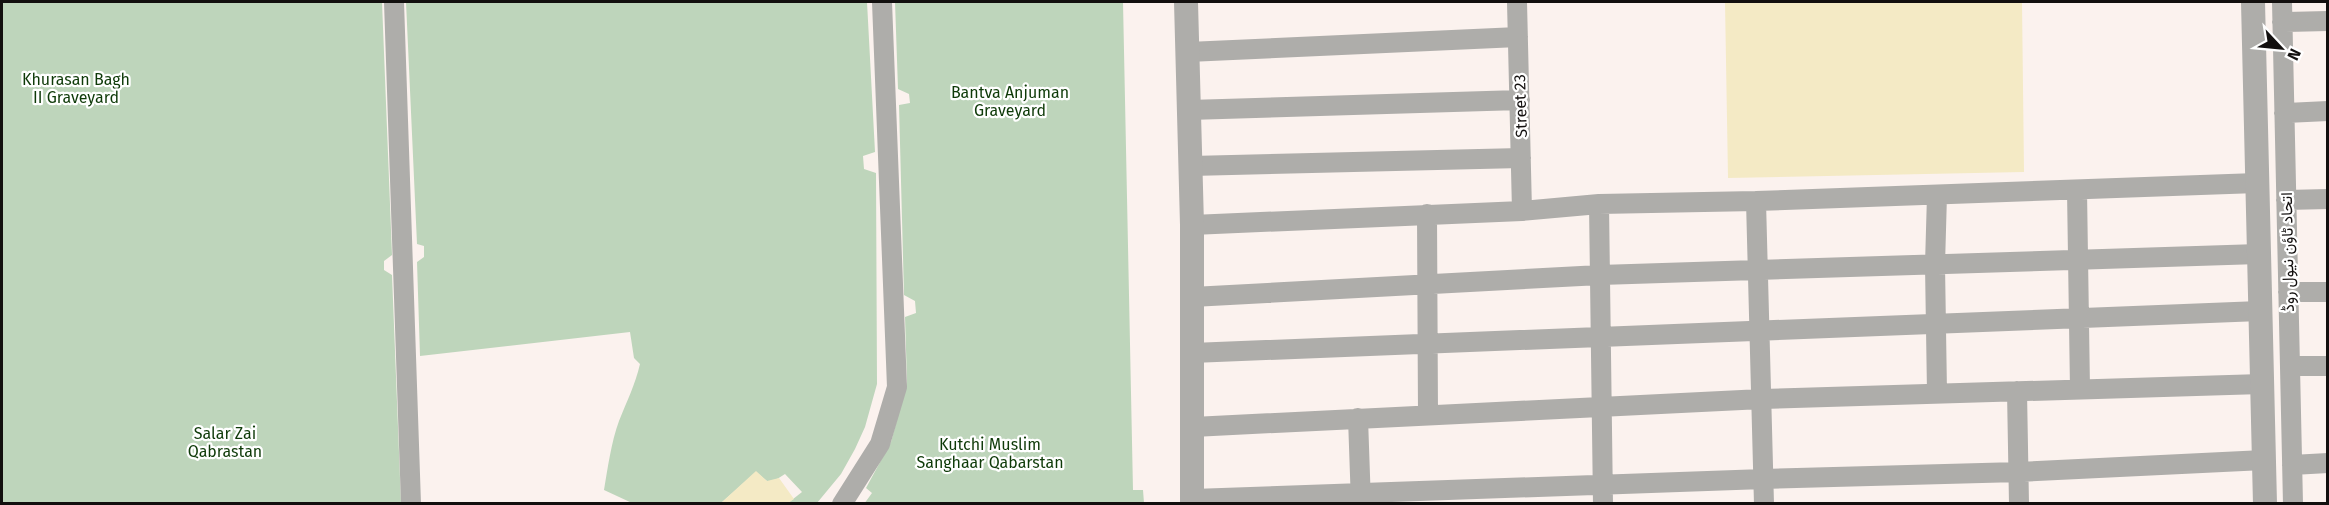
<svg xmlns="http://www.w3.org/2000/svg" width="2329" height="505" font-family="'Fira Sans',Vazirmatn,sans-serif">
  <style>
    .green { fill: #bed5bb }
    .sand { fill: #f4eac5 }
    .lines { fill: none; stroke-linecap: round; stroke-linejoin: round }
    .minor { stroke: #aeadaa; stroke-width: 20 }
    .tertiary { stroke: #aeadaa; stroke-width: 24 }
    .labels { text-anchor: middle; stroke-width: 4.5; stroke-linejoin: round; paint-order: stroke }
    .park-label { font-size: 16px; fill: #0e3a08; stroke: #fff }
    .street-label { font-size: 16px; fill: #120f0e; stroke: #fff }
  </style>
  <rect width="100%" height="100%" fill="#fbf2ee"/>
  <path class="green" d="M2,2H382L392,255L384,261V270L392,275L401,503H2Z
    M406,2H867L875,152L863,156L864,169L876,173L877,384L865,427L855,449L841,474L817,503H788L802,492L785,474L774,481H767L756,472L721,503H632L604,490C608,467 611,443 619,421C627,401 635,385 640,364L634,358L630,332L420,356L417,262L424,257V246L417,244Z
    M895,2H1123L1133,490H1143L1144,503L864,504L872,493L866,488L891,442L907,382L905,317L916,313L915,301L904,295L899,105L910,103L909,94L898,89Z"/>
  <path class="sand" d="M1725,2H2022L2024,172L1728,178Z
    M756,471L767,481L779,478L794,499L788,503H721Z"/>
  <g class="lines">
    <path class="minor" d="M394,2L411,504
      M1517,2L1522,211
      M2282,2L2293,504
      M2282,22L2328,21
      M1188,52L1518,37
      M1189,110L1520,100
      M2284,113L2328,111
      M1191,166L1521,158
      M2077,190L2080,389
      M2286,200L2328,199
      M1756,201L1764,504
      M1599,204L1603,504
      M1427,214L1428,415
      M1192,225L1522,211L1599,204L1756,201L2257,183
      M2288,292H2328
      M1192,297L1600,275L2259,254
      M1192,353L2260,311
      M2290,366H2328
      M2017,391L2019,504
      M1937,393L1935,265L1937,195
      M1358,418L1361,504
      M1193,427L1762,399L2262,384
      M2292,465L2328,463
      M1193,499L1764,479L2019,472L2264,460
      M842,504L880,444L897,387L882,2"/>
    <path class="tertiary" d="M1186,2L1192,225V504
      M2253,2L2265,504"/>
  </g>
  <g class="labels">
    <g class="park-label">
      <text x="76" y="85">Khurasan Bagh<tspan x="76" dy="18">II Graveyard</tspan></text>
      <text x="1010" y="98">Bantva Anjuman<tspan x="1010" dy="18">Graveyard</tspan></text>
      <text x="225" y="439">Salar Zai<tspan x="225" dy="18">Qabrastan</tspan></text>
      <text x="990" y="450">Kutchi Muslim<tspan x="990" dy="18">Sanghaar Qabarstan</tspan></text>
    </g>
    <g class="street-label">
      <text transform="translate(1520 106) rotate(-92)" y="6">Street 23</text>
      <text transform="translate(2287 252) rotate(-91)" y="6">اتحاد ٹاؤن نیول روڈ</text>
    </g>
  </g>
  <rect width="2329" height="505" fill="none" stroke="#120f0e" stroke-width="6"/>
  <g transform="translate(2281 48) rotate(116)" stroke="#ffffff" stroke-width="4.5" paint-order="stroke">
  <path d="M0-4.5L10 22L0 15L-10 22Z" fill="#120f0e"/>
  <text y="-9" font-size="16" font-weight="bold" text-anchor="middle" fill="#120f0e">N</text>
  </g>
</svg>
